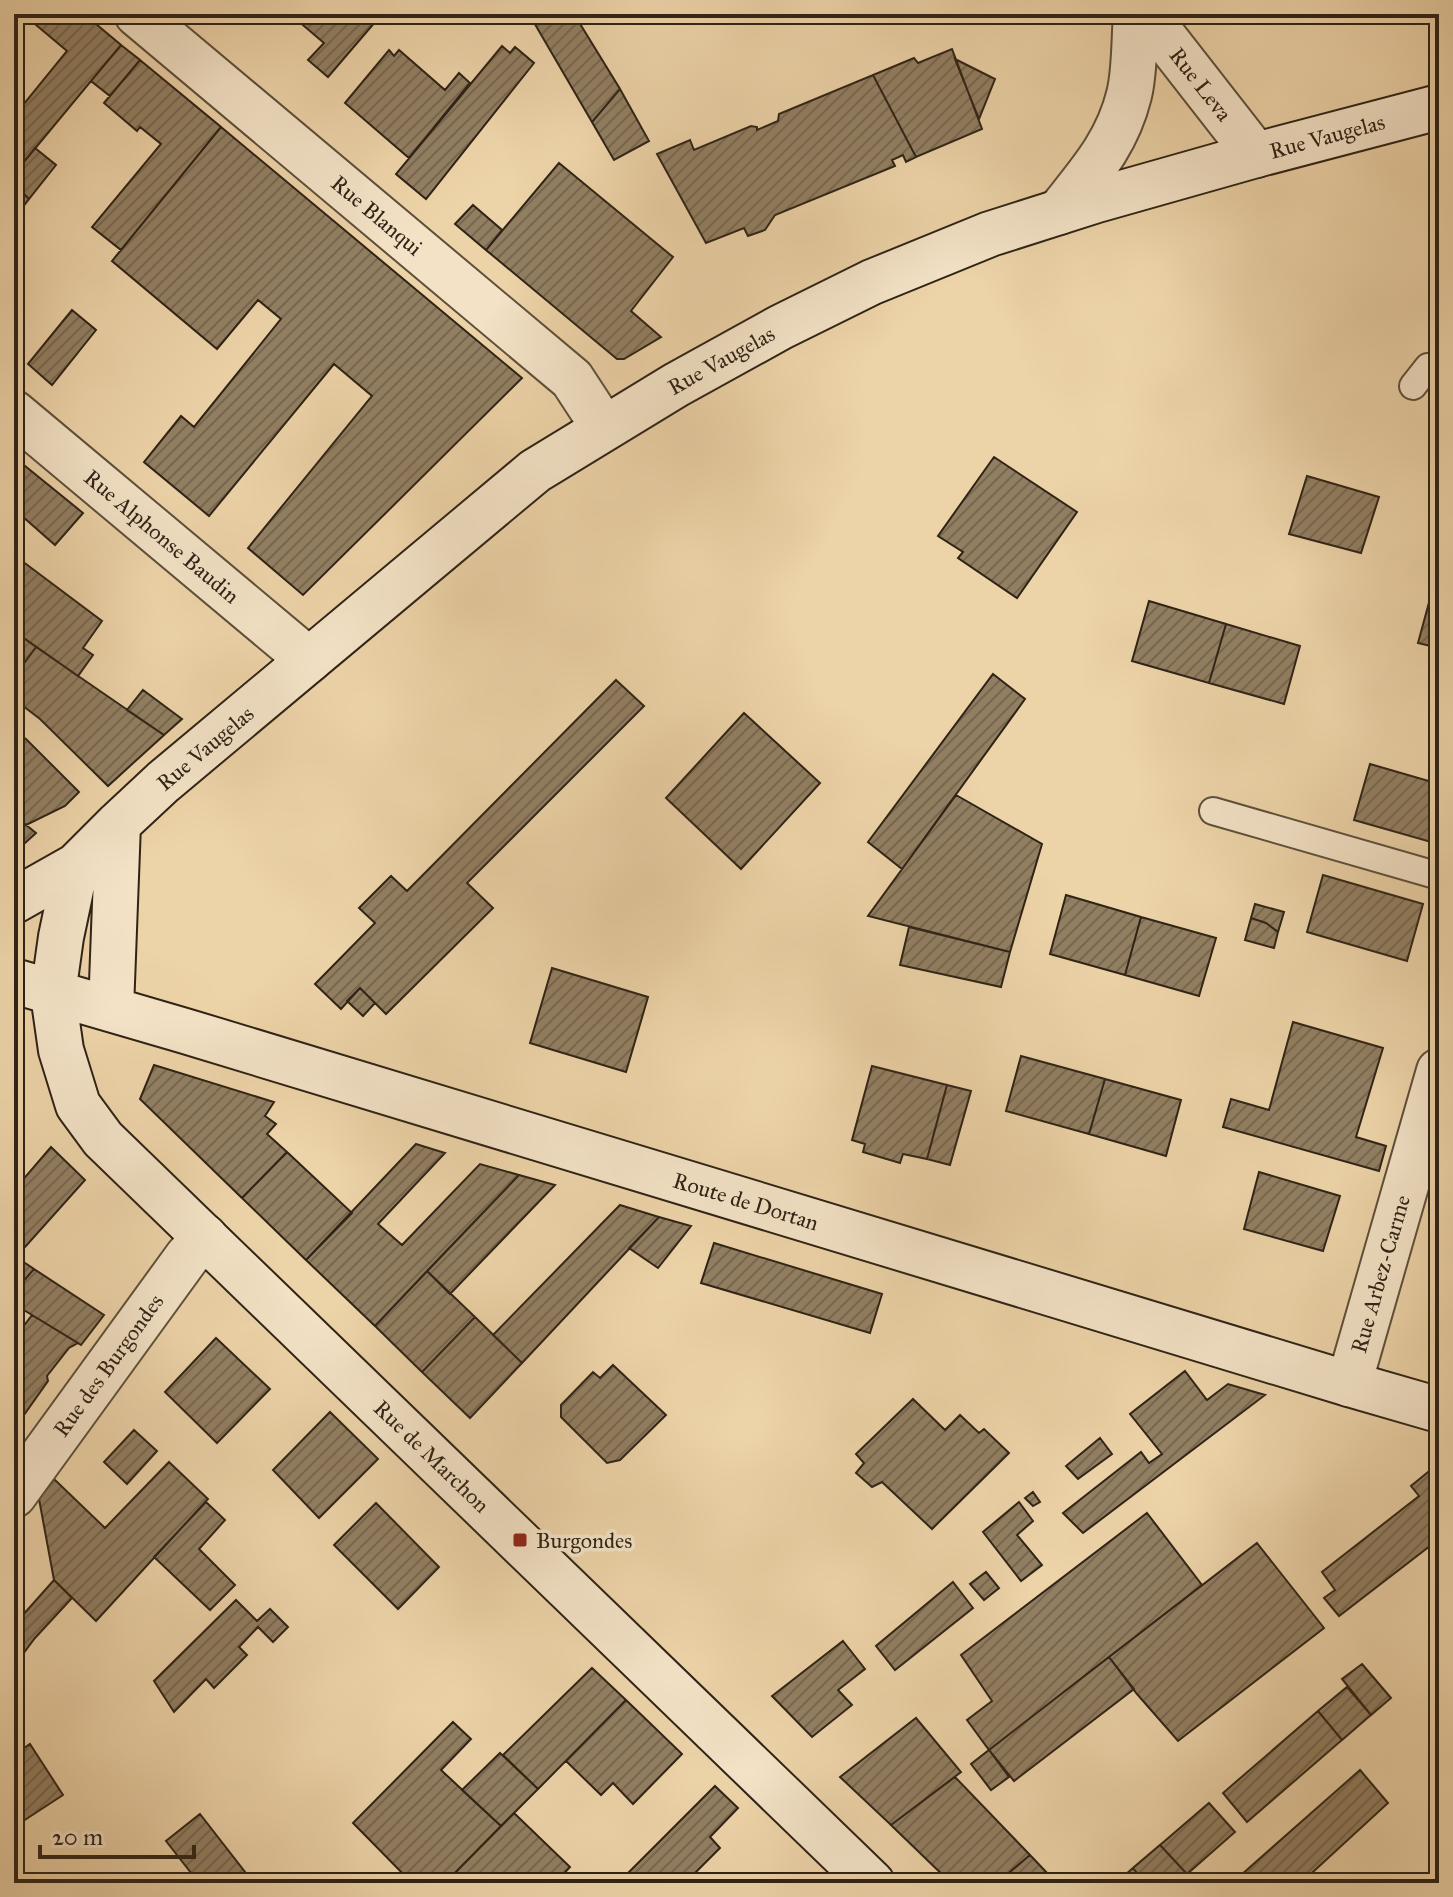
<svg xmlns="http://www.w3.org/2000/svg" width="1453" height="1897" font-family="'IM FELL Great Primer',serif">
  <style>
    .building { fill: url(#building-hatch); stroke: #2f2316; stroke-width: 2 }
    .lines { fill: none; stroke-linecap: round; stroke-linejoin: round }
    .service-casing { stroke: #5e4f3a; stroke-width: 30 }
    .minor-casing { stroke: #5e4f3a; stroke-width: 48 }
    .secondary-casing { stroke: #2f2316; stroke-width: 48 }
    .service { stroke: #f3e2c6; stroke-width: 26 }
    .minor { stroke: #f3e2c6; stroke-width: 44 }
    .secondary { stroke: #f3e2c6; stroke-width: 44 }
    .poi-dot { fill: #8f2418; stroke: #f3e2c6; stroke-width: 3 }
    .labels { text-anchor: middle; stroke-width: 7; stroke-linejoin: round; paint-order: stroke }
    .street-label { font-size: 22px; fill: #2f2316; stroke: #f3e2c6 }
    .poi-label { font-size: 22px; fill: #2f2316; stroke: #f3e2c6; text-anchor: start }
  </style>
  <defs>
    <pattern id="building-hatch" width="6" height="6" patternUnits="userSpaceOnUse" patternTransform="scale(2)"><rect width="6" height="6" fill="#927f62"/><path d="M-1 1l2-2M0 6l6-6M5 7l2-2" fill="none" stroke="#786850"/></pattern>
  </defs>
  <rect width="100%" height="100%" fill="#edd3a8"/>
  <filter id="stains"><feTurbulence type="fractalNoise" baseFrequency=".0025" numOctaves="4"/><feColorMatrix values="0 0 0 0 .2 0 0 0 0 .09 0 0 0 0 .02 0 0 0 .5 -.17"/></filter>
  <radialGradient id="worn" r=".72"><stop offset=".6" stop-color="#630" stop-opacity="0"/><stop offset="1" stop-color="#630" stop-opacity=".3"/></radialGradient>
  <path class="building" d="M23,14H84L121,45L14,174V116L67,51Z
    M290,14H382L328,77L308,60L324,43Z
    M529,14H574L620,89L592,122Z
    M121,45L140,60L110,96L91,81Z
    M502,46L510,53L515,47L534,63L426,199L396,174Z
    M952,49L982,129L916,157L873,75L914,58L918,63Z
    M389,50L394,56L399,50L445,90L459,73L470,83L409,158L345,103Z
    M955,59L995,79L979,119Z
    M140,60L221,127L121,250L92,227L161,144L140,127L137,131L104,103Z
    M873,75L916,157L906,162L903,155L892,160L895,166L775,215L765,230L748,236L744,228L706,243L657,154L690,140L694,150L751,126L757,127V130L778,121L779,114Z
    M620,89L649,141L614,160L592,122Z
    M221,127L522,378L303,595L248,548L372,396L334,364L209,516L144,462L181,416L194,427L281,319L258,300L217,349L112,261Z
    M35,148L56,165L29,199L14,184V174Z
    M559,163L673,257L631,311L661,337L624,359H617L486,250Z
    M14,184L29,199L14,218Z
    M473,205L502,230L486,250L455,224Z
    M72,310L96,330L52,385L28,364Z
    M14,457L83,513L55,545L14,509Z
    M994,457L1077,512L1017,598L958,558L963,552L938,536Z
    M1307,476L1379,497L1361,553L1289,534Z
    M14,555L102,621L83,648L93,655L78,676L14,631Z
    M1434,584L1439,586V648L1418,643Z
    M1149,601L1226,624L1209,683L1132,661Z
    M1226,624L1300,646L1284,704L1209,683Z
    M14,631L36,647L14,677Z
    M36,647L164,735L108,786L40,719L14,699V677Z
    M993,674L1025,699L902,869L868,842Z
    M616,680L644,706L467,883L493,908L386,1014L360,988L341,1009L315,984L375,923L359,908L391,876L407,891Z
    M143,690L182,719L164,735L127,710Z
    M744,713L820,783L741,869L666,798Z
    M14,731L26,739L79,792L65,806L26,825L14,814Z
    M1370,764L1439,784L1438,844L1354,820Z
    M956,795L1042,844L1010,952L868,916Z
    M25,824L36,833L14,853V831H20Z
    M1323,875L1423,904L1407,961L1307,932Z
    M1066,895L1141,917L1125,975L1050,954Z
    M1255,904L1284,912L1278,932L1266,923L1251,918Z
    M1141,917L1216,938L1199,996L1125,975Z
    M1251,918L1266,923L1278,932L1274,948L1245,940Z
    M909,927L1010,952L1001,987L900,965Z
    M552,968L648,997L626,1072L530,1043Z
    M360,988L375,1003L363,1016L347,1001Z
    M1293,1022L1383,1048L1356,1137L1386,1146L1379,1171L1223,1127L1231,1099L1269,1110Z
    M1021,1056L1105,1079L1089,1134L1006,1111Z
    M154,1065L274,1102L265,1116L276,1124L267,1134L287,1152L242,1198L140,1099Z
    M872,1066L947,1085L927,1159L903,1154L900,1163L863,1152L865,1144L852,1140Z
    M1105,1079L1181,1100L1166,1156L1089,1134Z
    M947,1085L971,1091L950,1165L927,1159Z
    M416,1144L445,1153L378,1224L402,1245L480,1164L519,1175L375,1326L306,1260Z
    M51,1147L85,1180L16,1257L34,1269L14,1292V1190Z
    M287,1152L352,1213L306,1260L242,1198Z
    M1259,1172L1340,1196L1323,1251L1244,1229Z
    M519,1175L555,1185L450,1294L427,1271Z
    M620,1205L659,1217L522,1363L493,1335Z
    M659,1217L691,1226L658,1268L629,1248Z
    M714,1243L882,1294L870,1333L701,1283Z
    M34,1269L104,1315L81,1345L14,1304V1292Z
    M427,1271L475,1317L422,1372L375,1326Z
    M32,1315L78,1343L69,1348L47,1376L48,1381L14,1429V1339Z
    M475,1317L522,1363L470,1418L422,1372Z
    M216,1338L270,1389L217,1443L165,1392Z
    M613,1365L666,1415L620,1460L607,1463L561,1417V1405L593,1372L600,1378Z
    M1185,1371L1207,1400L1228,1384L1265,1395L1083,1533L1063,1513L1141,1452L1149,1463L1162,1454L1130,1414Z
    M913,1399L945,1430L960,1415L979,1433L984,1429L1009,1453L932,1529L882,1482L872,1487L856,1473L864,1463L856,1454Z
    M330,1412L378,1459L319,1518L273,1470Z
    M134,1430L157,1451L127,1484L104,1462Z
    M1100,1438L1112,1454L1078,1479L1066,1466Z
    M169,1462L208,1499L96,1621L54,1580L39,1499L52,1477L105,1528Z
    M1439,1463V1539L1339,1616L1324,1598L1335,1590L1322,1572L1419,1496L1411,1486Z
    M1033,1492L1040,1502L1033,1506L1025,1498Z
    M206,1502L225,1520L199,1549L235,1585L210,1610L154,1557Z
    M1019,1502L1033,1521L1017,1535L1042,1565L1021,1581L983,1532Z
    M376,1503L439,1567L398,1609L334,1545Z
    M1147,1513L1202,1585L989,1750L967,1720L992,1701L961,1655Z
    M1257,1543L1324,1628L1178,1741L1137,1694L1109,1657Z
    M986,1572L999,1588L984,1600L970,1584Z
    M54,1580L72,1598L35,1638L14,1666V1625Z
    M953,1582L973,1608L895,1670L876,1646Z
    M236,1600L257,1621L270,1609L288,1627L273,1642L258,1627L239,1647L247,1655L214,1688L206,1679L174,1712L154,1681Z
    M843,1641L865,1669L838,1690L852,1705L812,1737L772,1696Z
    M1109,1657L1134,1689L1014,1781L989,1750Z
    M1362,1664L1391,1698L1371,1715L1342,1679Z
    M592,1668L626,1700L538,1789L503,1755Z
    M1347,1687L1371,1715L1342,1740L1318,1711Z
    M626,1700L682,1754L633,1804L613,1783L601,1795L566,1761Z
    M1318,1711L1342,1740L1247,1822L1223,1793Z
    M916,1718L961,1772L891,1825L840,1777Z
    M453,1722L471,1739L441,1770L501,1826L445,1883H412L353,1823Z
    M30,1744L63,1795L14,1827V1755Z
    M989,1750L1009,1777L991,1790L971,1764Z
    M500,1753L538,1789L501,1826L462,1790Z
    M1360,1770L1388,1803L1301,1883H1232Z
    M955,1777L1030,1855L997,1883H951L891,1825Z
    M715,1786L738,1808L710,1837L720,1848L685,1883H618Z
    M1209,1803L1235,1832L1187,1874L1160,1845Z
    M514,1813L570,1867L555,1883H445Z
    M200,1814L252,1881L250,1883H199L166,1841Z
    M1160,1845L1187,1874L1177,1883H1145L1133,1868Z
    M1030,1855L1048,1874L1037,1883H997Z
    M1133,1868L1145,1883H1116Z"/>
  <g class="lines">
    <g class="service-casing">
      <path id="service" d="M1413,386L1428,367L1439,366
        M1213,811L1439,876"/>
    </g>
    <g class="minor-casing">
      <path id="minor" d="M137,14L572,379L604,428
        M1146,14L1256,155
        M1059,212C1089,174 1117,144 1129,95C1135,72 1134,39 1136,14
        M14,413L309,660
        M1349,1384L1439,1071
        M14,1495L187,1257L205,1237"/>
    </g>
    <g class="secondary-casing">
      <path id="secondary" d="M14,901L76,866
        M14,981L185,1031L1349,1384L1439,1410
        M111,1009L118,824
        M872,1883L103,1139L78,1105L61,1050L53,994L61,937L76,866L118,824L163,782L535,471L676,385L781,327L872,282L990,234L1097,200L1256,155L1439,107"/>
    </g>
    <use href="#service" class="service"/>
    <use href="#minor" class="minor"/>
    <use href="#secondary" class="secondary"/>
  </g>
  <rect class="poi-dot" x="512" y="1532" width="16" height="16" rx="4"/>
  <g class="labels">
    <g class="street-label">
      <text transform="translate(1201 84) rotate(52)" y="8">Rue Leva</text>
      <text transform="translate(1327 136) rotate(-15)" y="8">Rue Vaugelas</text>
      <text transform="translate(377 215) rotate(40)" y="8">Rue Blanqui</text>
      <text transform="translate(721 360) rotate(-29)" y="8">Rue Vaugelas</text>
      <text transform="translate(162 536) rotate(40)" y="8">Rue Alphonse Baudin</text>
      <text transform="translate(205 748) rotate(-40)" y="8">Rue Vaugelas</text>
      <text transform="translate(746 1201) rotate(17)" y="8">Route de Dortan</text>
      <text transform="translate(1380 1274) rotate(-74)" y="8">Rue Arbez-Carme</text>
      <text transform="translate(108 1365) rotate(-54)" y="8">Rue des Burgondes</text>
      <text transform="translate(432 1456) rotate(44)" y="8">Rue de Marchon</text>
    </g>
    <g class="poi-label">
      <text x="536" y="1548">Burgondes</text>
    </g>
  </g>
  <rect width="1453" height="1897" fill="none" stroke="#edd3a8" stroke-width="48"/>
  <rect x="16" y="16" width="1421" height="1865" fill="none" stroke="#2f2316" stroke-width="4"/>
  <rect x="24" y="24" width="1405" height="1849" fill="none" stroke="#2f2316" stroke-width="2"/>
  <path d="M40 1845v12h154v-12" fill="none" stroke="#2f2316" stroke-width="4"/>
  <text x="52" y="1845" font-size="24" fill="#2f2316" stroke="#f3e2c6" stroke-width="6" paint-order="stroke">20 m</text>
  <rect width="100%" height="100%" filter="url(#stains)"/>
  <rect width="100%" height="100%" fill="url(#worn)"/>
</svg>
